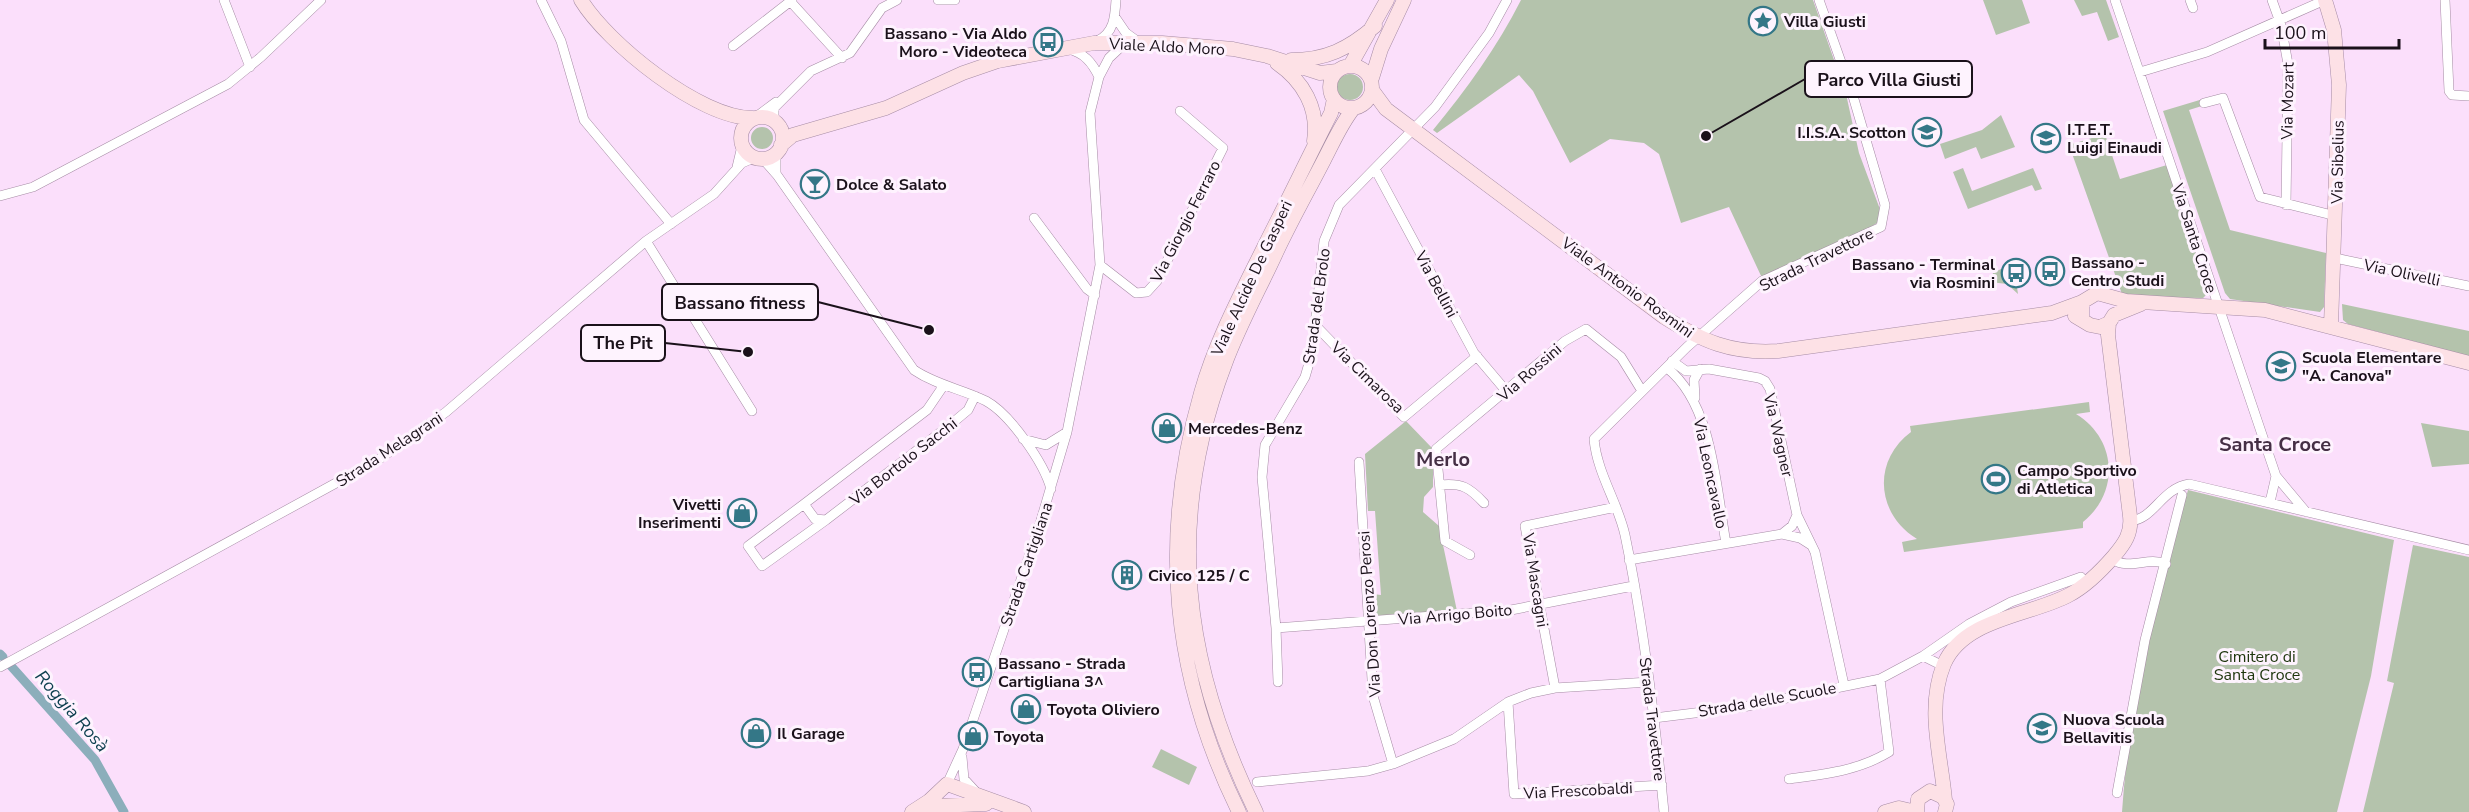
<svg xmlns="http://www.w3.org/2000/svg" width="2469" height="812" font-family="'Nunito Sans',sans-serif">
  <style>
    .green { fill: #b4c3ac }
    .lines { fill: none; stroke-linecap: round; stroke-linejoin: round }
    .canal { stroke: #8caebb; stroke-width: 9 }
    .street-casing { stroke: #a68ca5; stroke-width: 10 }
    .secondary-casing { stroke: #a68ca5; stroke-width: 15 }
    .street { stroke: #fff; stroke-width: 9 }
    .secondary { stroke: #fde1e6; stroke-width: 14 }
    .labels { text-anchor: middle; stroke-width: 6; stroke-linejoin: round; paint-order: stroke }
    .poi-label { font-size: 16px; font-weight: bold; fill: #1a111a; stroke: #fef3fe; text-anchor: start }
    .street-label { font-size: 16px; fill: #1a111a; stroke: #fef3fe }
    .park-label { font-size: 16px; fill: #1d350c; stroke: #fef3fe }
    .water-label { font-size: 18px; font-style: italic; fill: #0d3f4f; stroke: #fef3fe }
    .quarter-label { font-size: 20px; font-weight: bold; fill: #452f45; stroke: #fef3fe }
    .leader { fill: none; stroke: #1a111a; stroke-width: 2 }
    .callout-dot { fill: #1a111a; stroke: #fef3fe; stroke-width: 2 }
    .callout { fill: #fef3fe; stroke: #1a111a; stroke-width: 2 }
    .callout-label { font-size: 18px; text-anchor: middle; font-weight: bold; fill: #1a111a }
  </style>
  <rect width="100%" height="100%" fill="#fbdffb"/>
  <path class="green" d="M1521,0H1813L1846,94L1859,153L1881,212L1877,223L1855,237L1762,278L1729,207L1681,223L1659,154L1644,143L1610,139L1570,163L1533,91L1519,75L1437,133L1433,130C1467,89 1497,47 1521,0Z
    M1983,0H2022L2030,23L1996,35Z
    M2074,0H2106L2119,37L2108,41L2097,12L2082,16Z
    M1337 87a13 13 0 1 1 26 0a13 13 0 1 1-26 0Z
    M2203,99L2205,105L2189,110L2230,230L2326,253L2324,307L2320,312L2230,299L2225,293L2163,111Z
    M2001,115L2015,147L1981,159L1976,147L1945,159L1940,144L1982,130Z
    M751 138a11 11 0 1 1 22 0a11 11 0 1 1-22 0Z
    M2105,134L2120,179L2167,165L2208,284V293L2203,298L2123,297L2069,145Z
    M1963,168L1972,191L2033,168L2042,189L2035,191L2032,185L1968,209L1953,172Z
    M2003,268L2015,274L2018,294L2007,284L1990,282L1993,273Z
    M2342,304L2469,331V356L2348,324L2343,320Z
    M2089,402L2090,412L2076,414C2117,439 2120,492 2083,522V528L1904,552L1902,542L1917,539C1876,514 1872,461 1911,432L1910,426Z
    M1406,421L1433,449V487L1424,497L1423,512L1439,526L1457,611L1375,616L1373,594L1381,595L1375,511H1368L1365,454Z
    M2421,423L2469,431V464L2432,467Z
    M2188,490L2394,540L2371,676L2337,812H2122C2129,702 2158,596 2188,490Z
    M2413,545L2469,557V812H2363L2394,683L2387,681Z
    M1161,749L1197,767L1189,785L1152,767Z"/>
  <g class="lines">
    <path class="canal" d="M0,654L3,657
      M11,666L95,760L124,812"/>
    <g class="street-casing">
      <path id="street" d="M224,0L250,67
        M541,0L561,41L584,120L671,224
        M789,0L842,58
        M938,0H955
        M2115,0L2276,476L2306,512
        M2190,0L2193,8
        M2272,0L2281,25L2288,64L2286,205
        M2445,0L2449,91L2452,95L2469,96
        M1115,17L1126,33L1137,41
        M1097,41C1114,33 1115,17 1116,0
        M733,46L792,0
        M1068,49C1084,53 1092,62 1099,77
        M2140,72L2207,52L2325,0
        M2204,103L2223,98L2260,197L2336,216
        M756,117L776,102
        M774,121V108L811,71L850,53L882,8L897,0
        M776,153V173
        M762,158L777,175L914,370C936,385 962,389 986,401C1010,414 1044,463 1051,489
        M737,167L742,146
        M1375,169L1474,353L1507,392
        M0,196L33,187L228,84L261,57L321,0
        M1034,218L1087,289L1095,295
        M646,241L752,411
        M2335,258L2469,286
        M1100,265L1136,293L1147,292L1157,281L1223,148L1180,111
        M1315,325L1404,417L1477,356
        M1672,361L1686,371L1709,369L1759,378L1765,381L1770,389L1797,515L1815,552L1844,685
        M1667,368C1713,404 1716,489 1726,543
        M944,385L927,410L804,504L815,519L826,520L950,425L968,410L975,396
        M1695,398L1694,380L1700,369
        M1023,439L1046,445L1067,432
        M1359,462L1373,696L1393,764
        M1440,485C1462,483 1469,487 1484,503
        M2270,502L2276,476
        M804,504L748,546L762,566L826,520
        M2131,521C2155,518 2161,489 2189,484L2469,550
        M1782,534L1792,526L1797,515
        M1470,555L1445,541L1436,449L1565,341L1586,329L1621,357L1642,391
        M2112,559C2130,571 2147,556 2166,564
        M1629,560L1782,534L1800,538L1811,545
        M1276,628L1511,610L1633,586
        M1923,656L1943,666
        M0,667L378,460L446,412L646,241L714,194L742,163L756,157
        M1278,682L1276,628L1262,477L1265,445L1305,377L1312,353L1324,241L1339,205L1435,107L1489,33L1507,0
        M1555,688L1525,526L1616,507
        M1508,702L1514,794L1662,785
        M1654,718L1743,707L1880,679L1923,656L1969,624L2011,602L2081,577
        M962,757L964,779L976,792
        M1789,779C1824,774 1858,771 1889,752L1880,679
        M1257,782L1368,771L1393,764L1454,739L1508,702L1531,693L1555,688L1649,682
        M947,784L963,749L1039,527L1067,432L1100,265L1090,113L1099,77L1109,58L1126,42
        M2117,793L2145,640L2182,495
        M1664,812C1655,719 1644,626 1625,535C1618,503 1597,473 1594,439L1687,347L1762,281L1881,227L1885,205L1853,96L1819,0"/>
    </g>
    <g class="secondary-casing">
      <path id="secondary" d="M581,0C607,43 701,119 753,118
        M2325,0L2334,30L2339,85L2331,326
        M1291,60C1326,60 1348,49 1375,26
        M1277,63C1303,81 1319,108 1314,141
        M1330 87a21 21 0 1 1 42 0a21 21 0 1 1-42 0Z
        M1350,66L1387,0
        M1372,78L1381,49L1404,0
        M1372,90L1386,109L1664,317C1702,341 1731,354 1778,351L2052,313L2082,302
        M741 138a21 21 0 1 1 42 0a21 21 0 1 1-42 0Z
        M781,145L793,135L886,108L963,73L998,61L1094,43H1162L1233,49L1267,56L1320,73L1337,71
        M2075,316L2090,325L2100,327L2109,323L2114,315L2141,304
        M2082,318V302L2097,293L2126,301L2265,310L2469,363
        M1945,800C1941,755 1926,708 1944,664C1964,618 2030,616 2069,595C2086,586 2101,571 2114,556C2125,543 2132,533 2130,516L2108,335L2109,323
        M922,810L934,806L986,804
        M912,812L929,801L947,784L1024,812
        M1239,812C1172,676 1159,539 1201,393C1216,340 1242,292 1266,243C1288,200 1309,156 1331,113L1334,99
        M1256,812C1183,663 1165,522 1225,364C1239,326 1259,290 1276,253C1291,221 1308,191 1324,160C1333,143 1341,124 1353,109
        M1885,812L1899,808L1916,812
        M1917,812L1918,799L1930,791L1943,797L1947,804L1945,812"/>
    </g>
    <use href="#street" class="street"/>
    <use href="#secondary" class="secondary"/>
  </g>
  <defs>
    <g id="sight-ring" transform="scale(1.5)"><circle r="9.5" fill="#fef3fe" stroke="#347787" stroke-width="1.5"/><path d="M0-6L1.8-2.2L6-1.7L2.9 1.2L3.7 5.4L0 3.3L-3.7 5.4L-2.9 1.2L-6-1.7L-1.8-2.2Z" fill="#347787"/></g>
    <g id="bus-ring" transform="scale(1.5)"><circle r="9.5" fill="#fef3fe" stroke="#347787" stroke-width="1.5"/><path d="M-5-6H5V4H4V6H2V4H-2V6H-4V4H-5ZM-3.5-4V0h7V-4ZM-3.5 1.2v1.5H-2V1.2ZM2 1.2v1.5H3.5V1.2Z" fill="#347787"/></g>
    <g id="school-ring" transform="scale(1.5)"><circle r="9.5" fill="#fef3fe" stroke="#347787" stroke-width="1.5"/><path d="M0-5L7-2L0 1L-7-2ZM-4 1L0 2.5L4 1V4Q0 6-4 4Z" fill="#347787"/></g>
    <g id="bar-ring" transform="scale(1.5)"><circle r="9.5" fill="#fef3fe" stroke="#347787" stroke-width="1.5"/><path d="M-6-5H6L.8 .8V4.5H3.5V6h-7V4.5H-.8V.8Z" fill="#347787"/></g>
    <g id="shop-ring" transform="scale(1.5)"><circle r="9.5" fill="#fef3fe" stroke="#347787" stroke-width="1.5"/><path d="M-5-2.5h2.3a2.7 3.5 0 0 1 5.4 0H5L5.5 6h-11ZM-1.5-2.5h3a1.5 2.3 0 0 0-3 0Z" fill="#347787"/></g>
    <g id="stadium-ring" transform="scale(1.5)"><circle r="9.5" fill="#fef3fe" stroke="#347787" stroke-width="1.5"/><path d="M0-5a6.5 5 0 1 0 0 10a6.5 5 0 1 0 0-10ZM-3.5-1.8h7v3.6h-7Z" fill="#347787"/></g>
    <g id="building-ring" transform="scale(1.5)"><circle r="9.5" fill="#fef3fe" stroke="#347787" stroke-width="1.5"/><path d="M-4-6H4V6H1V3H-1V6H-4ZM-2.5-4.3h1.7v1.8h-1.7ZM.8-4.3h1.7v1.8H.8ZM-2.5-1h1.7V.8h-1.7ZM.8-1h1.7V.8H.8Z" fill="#347787"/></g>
  </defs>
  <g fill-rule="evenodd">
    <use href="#sight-ring" x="1763" y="21"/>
    <use href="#bus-ring" x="1048" y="42"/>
    <use href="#school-ring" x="1927" y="132"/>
    <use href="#school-ring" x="2046" y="138"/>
    <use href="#bar-ring" x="815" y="184"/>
    <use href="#bus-ring" x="2050" y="271"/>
    <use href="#bus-ring" x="2016" y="273"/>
    <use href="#school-ring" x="2281" y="366"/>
    <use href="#shop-ring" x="1167" y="428"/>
    <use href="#stadium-ring" x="1996" y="479"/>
    <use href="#shop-ring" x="742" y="513"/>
    <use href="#building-ring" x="1127" y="575"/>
    <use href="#bus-ring" x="977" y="672"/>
    <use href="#shop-ring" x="1026" y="709"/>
    <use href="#school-ring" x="2042" y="728"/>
    <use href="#shop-ring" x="756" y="733"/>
    <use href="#shop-ring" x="973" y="736"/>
  </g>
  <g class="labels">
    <g class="poi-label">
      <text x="1784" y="27">Villa Giusti</text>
      <text x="1027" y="39" text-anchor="end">Bassano - Via Aldo<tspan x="1027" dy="18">Moro - Videoteca</tspan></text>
      <text x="2067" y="135">I.T.E.T.<tspan x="2067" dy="18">Luigi Einaudi</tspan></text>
      <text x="1906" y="138" text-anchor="end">I.I.S.A. Scotton</text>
      <text x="836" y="190">Dolce &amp; Salato</text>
      <text x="2071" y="268">Bassano -<tspan x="2071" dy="18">Centro Studi</tspan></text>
      <text x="1995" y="270" text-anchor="end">Bassano - Terminal<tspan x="1995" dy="18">via Rosmini</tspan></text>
      <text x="2302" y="363">Scuola Elementare<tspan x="2302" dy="18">"A. Canova"</tspan></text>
      <text x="1188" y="434">Mercedes-Benz</text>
      <text x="2017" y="476">Campo Sportivo<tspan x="2017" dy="18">di Atletica</tspan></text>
      <text x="721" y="510" text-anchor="end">Vivetti<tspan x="721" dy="18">Inserimenti</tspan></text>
      <text x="1148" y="581">Civico 125 / C</text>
      <text x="998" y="669">Bassano - Strada<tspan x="998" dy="18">Cartigliana 3^</tspan></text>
      <text x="1047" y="715">Toyota Oliviero</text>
      <text x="2063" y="725">Nuova Scuola<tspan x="2063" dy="18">Bellavitis</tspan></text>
      <text x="777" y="739">Il Garage</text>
      <text x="994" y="742">Toyota</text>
    </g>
    <g class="street-label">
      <text transform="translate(1167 46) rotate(3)" y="6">Viale Aldo Moro</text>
      <text transform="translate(2287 101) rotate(-89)" y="6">Via Mozart</text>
      <text transform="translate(2337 162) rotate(-89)" y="6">Via Sibelius</text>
      <text transform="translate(1185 221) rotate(-63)" y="6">Via Giorgio Ferraro</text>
      <text transform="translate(2195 238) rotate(72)" y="6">Via Santa Croce</text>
      <text transform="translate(1816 259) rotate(-26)" y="6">Strada Travettore</text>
      <text transform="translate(2402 272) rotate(12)" y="6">Via Olivelli</text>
      <text transform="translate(1251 278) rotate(-65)" y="6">Viale Alcide De Gasperi</text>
      <text transform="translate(1437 284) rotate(62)" y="6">Via Bellini</text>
      <text transform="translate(1628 287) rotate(36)" y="6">Viale Antonio Rosmini</text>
      <text transform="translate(1316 306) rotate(-82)" y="6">Strada del Brolo</text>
      <text transform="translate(1529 372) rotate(-41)" y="6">Via Rossini</text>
      <text transform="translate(1368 377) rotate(44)" y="6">Via Cimarosa</text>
      <text transform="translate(1779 435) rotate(77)" y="6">Via Wagner</text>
      <text transform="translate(389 449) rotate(-33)" y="6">Strada Melagrani</text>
      <text transform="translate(903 461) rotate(-38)" y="6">Via Bortolo Sacchi</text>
      <text transform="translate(1711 473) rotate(78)" y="6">Via Leoncavallo</text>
      <text transform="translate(1026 564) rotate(-71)" y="6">Strada Cartigliana</text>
      <text transform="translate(1536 580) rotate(81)" y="6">Via Mascagni</text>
      <text transform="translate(1369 614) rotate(-94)" y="6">Via Don Lorenzo Perosi</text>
      <text transform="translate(1455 614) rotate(-5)" y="6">Via Arrigo Boito</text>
      <text transform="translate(1767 699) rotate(-10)" y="6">Strada delle Scuole</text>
      <text transform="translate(1653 719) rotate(83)" y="6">Strada Travettore</text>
      <text transform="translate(1578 790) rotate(-3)" y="6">Via Frescobaldi</text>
    </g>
    <g class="park-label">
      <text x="2257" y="662">Cimitero di<tspan x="2257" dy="18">Santa Croce</tspan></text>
    </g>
    <g class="water-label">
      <text transform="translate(72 711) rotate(49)" y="6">Roggia Rosà</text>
    </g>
    <g class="quarter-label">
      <text x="2275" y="451">Santa Croce</text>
      <text x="1443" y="466">Merlo</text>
    </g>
  </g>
  <path class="leader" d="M1706 136L1805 79M929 330L818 302M748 352L665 343"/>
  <g class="callout-dot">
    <circle cx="1706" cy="136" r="6"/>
    <circle cx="929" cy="330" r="6"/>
    <circle cx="748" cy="352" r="6"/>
  </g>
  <g class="callout">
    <rect x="1805" y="61" width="167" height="36" rx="6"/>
    <rect x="662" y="284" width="156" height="36" rx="6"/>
    <rect x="581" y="325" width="84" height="36" rx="6"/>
  </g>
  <g class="callout-label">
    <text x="1889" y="86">Parco Villa Giusti</text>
    <text x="740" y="309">Bassano fitness</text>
    <text x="623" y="349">The Pit</text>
  </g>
  <path d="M2265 39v9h134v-9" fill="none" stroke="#1a111a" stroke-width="3"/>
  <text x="2274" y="39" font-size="18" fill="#1a111a" stroke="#fef3fe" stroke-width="4.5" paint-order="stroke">100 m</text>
</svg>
